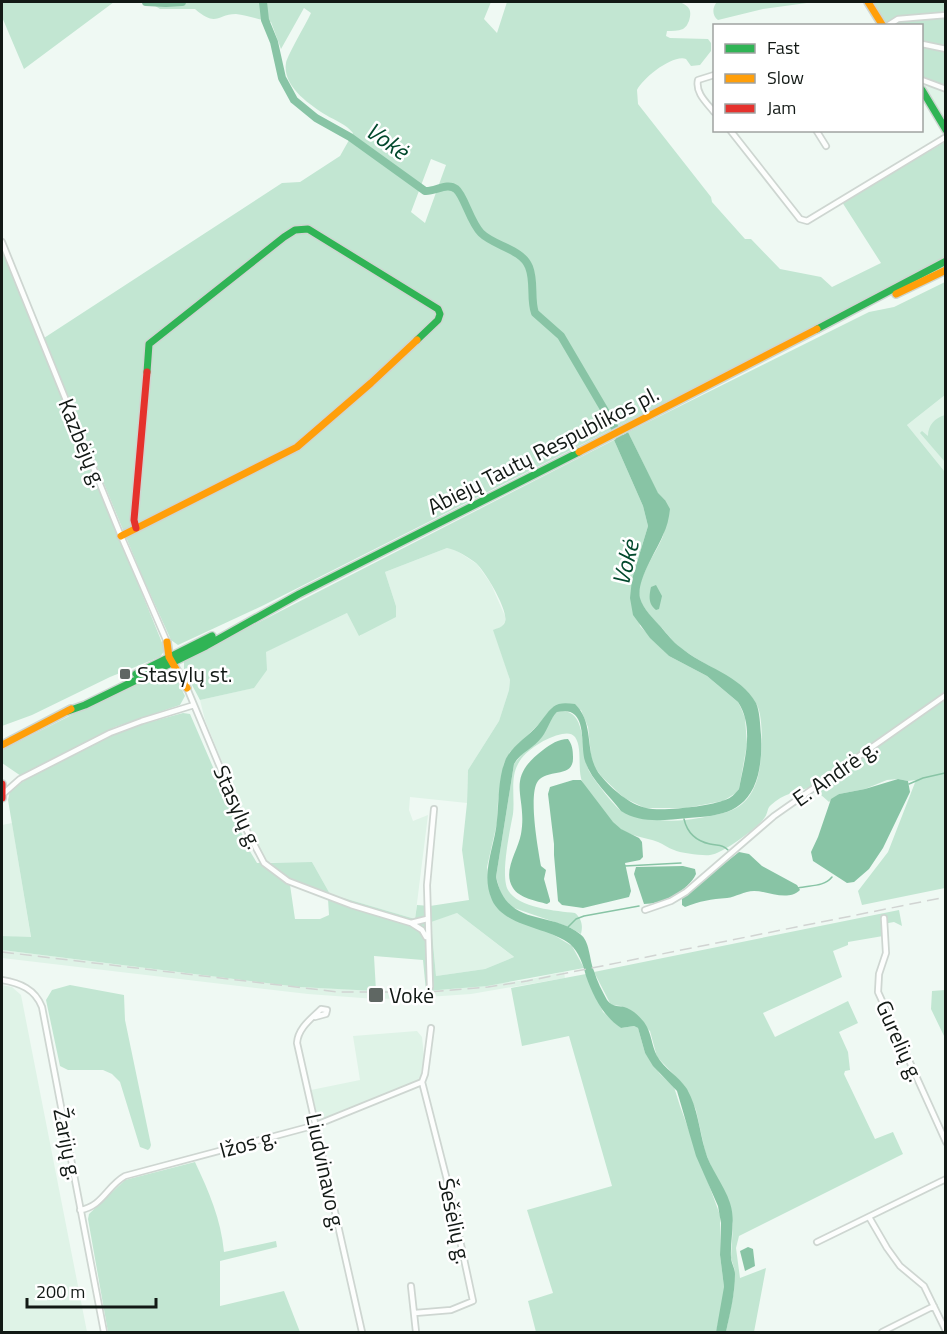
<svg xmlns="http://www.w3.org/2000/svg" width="947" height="1334" font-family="'Titillium Web',sans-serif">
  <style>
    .built { fill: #dff3e7 }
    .green { fill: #c2e6d2; fill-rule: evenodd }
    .water { fill: #88c4a5 }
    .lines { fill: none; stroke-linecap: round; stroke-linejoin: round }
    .stream { stroke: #88c4a5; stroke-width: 1.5 }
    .river { stroke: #88c4a5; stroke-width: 8 }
    .street-casing { stroke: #ced6d1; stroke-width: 8 }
    .fast-casing { stroke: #ced6d1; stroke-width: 10 }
    .slow-casing { stroke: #ced6d1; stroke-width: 10 }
    .jam-casing { stroke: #ced6d1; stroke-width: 10 }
    .street { stroke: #fdfefd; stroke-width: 4.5 }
    .fast { stroke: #30b455; stroke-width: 7 }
    .slow { stroke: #ff9f0a; stroke-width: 7 }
    .jam { stroke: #e5322d; stroke-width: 7 }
    .rail { stroke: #d1d4d2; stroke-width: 1.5; stroke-dasharray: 12 6; stroke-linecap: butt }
    .poi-dot { fill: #5f6763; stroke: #fff; stroke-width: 2 }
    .labels { text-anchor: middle; stroke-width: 5; stroke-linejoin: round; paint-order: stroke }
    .street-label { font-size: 22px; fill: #121915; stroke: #fff }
    .poi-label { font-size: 22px; fill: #121915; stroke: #fff; text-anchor: start }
    .water-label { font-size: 24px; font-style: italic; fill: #02492d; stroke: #fff }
  </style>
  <rect width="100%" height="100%" fill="#eff9f3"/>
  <path class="built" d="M922,82L945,88V125L922,85Z
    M945,395V472L907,425Z
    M447,548L454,549L477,564L491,584L505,616V622L501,627L494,630L510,680L509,690L499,721L468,770L467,803L410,797L409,810L413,821L428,815L415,919L330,894L312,862H268L257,848L205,720L200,700L253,688L265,652L347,613L360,636L396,606L385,572Z
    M12,823L31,938L2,936V825Z
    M457,913L514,957L485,969L436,976L431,921Z
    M2,950L299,987L341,989L404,991L452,989L526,980L564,972L565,978L471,994L413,998L376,999L308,994L2,958Z
    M2,985L12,987L21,995L87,1332H2Z
    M417,1031L422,1037L424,1056L420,1080L323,1119L318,1118L311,1090L360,1080L353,1036Z"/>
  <path class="green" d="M2,2H114L24,69L2,17Z
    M149,2H491L484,19L497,33L507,2H679C690,6 692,10 689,21C687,25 687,26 683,29C678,31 672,31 667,31L666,36L670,38L708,39L711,43V51L700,65L691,66L686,59C673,54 643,78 637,90L638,104L711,197L712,202L745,239H751L780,269L821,277L832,287L881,263L842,202L945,142V257L767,351L264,605L178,645L171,640L142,576L44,338L282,183L300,182L340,156L353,133C346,124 336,121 326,115C310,105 282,86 286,63C288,54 306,24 311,13L304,8L281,49L271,22C260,20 247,15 236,14C217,14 217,28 195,9H160ZM431,159L446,165L425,223L411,212Z
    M717,2H814L763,9L718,20C712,16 712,7 717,2Z
    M871,2H945V88L922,82V26L885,25Z
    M2,249L165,650L160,657L110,677L32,715L2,726Z
    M945,282V395L907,425L945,472V888L862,905L858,891L888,852L916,780L908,781L898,779L887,780L865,789L839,794L829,802L812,787C797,791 783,794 771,805C767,808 768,813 765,817C759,827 722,854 710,855C703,856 680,853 674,850C668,848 663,844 658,842C645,837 631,837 619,828C610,821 583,789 581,778C578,766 582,747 575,737C572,733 567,733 562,734C547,737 525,750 518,764C510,778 515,798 513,814C510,830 500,876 508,890C518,908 557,911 575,913C582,919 583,926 581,934L569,927L514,908L506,902L501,894L496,877L514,764L557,712C588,705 580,751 589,771C594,780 612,803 620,810C628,816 645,817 655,819C674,824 708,817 727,812C746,806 755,791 759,772C762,756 764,719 757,705C744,680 702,665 681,648C674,643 668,635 662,628C654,620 644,610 640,599C634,582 657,552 663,536C666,526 665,511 665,500L658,494L628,432L869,312L894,307Z
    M945,415H946L945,462L920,433L922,431L928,436C928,425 935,418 945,415Z
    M614,440L643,506L648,526L632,579L640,626L669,656L707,676L738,702L741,708L745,718L747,744L739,789L736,793L723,801L686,808H645L624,798L602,777L592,764L588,727L581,710L553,707L538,725L510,752L504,763L498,801L497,823L487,867L491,897L572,946L584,968L487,986L426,991L423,960L374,956L376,991L299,987L2,950V936L31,937L8,800L10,791L32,775L111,735L128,728L183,713L190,714L248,848L257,863L312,862L330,894L415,919L417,905L430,906L469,900L462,850L467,803L468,770L499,721L509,690L510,680L493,630C498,628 503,627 505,622C509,611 485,571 476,563C468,557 457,550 447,548L385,572L396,606V617L359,636L347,613L266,652L267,670L254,688L200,700L184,670V662L187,659ZM290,885L328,899L329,915L320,919H295ZM457,913L513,956L514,957L485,969L436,976L431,922Z
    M163,669L173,671L185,696L180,705L115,727L21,776L2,763V750Z
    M899,910L902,926L894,922L883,924V936L848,942V945L833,951L842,977L763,1013L775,1037L848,1001L858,1023L839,1032L848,1052L850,1070L845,1071L844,1074L875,1139L893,1132L903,1154L739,1236L736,1248L740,1278L766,1268L754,1332H726L734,1291L735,1271L731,1258L733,1223L705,1151L696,1110L684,1085L657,1057L650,1031L621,1006L611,1005L594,972Z
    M586,974L603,1012L621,1028L634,1026L638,1028L645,1053L660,1074L674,1087L680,1106L720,1215V1255L724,1287V1299L716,1332H536L528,1301L553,1293L527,1210L612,1186L569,1036L522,1046L511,988Z
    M70,985L124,995L125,1020L151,1145L150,1148L148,1150L140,1147L120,1082L112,1074L103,1070H68L60,1066L46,1000L52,990Z
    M945,990H946L945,1038L931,1009L932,991Z
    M195,1162C209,1192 221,1219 224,1252L276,1241L277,1247L220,1261V1306L284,1291L300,1332H108L88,1219L89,1214L125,1180Z"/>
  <path class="water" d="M628,432L658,493L665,500L670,509C669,518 667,527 663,535C657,550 636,581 640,598C643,609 654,619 661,627C667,634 673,642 680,647C703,667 741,675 756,703C760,712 760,725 761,735C762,747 761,763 758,775C748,812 722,816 688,818C665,820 641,824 621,811C610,796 591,780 585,761C581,748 585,725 575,715C570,710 564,711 557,712C550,719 548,729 542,737C534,748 521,752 514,764L496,877C507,928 549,910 580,934C590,941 589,959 594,971C597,981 602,991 607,1000C613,1008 619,1005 627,1008C634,1011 639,1016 644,1022C652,1033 651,1045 657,1056C664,1069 679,1076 687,1089C698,1109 699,1129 705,1150C710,1169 724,1184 730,1203C736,1221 730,1239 731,1257C731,1263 735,1268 735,1274C735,1294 730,1313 726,1332H716L724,1287L720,1255L721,1223L718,1206L696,1156L677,1091L653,1066L645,1053L638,1028L634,1026L621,1028C603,1016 593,996 586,976C583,964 579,952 570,944C549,927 504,927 492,900C480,873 495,847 497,820C499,801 498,779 505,761C511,746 528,737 538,725C543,719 547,712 553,707C559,702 567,703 575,704C596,724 583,756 601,776C612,789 629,804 646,808C662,812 710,806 725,800C731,798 735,794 739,789C744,761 755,728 738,702L707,676L669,656L650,638L633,615L630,598L632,579L648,526L643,506L614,440Z
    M656,585L662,596L659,609L656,610C648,604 649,596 651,587Z
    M568,739C572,744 573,750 573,757C574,779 548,768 538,781C528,794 538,849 541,866L546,870L544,879L550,900V902L547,904C537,901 519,898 513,888C502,871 518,851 521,834C528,795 503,780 543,750C551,744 558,739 568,739Z
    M898,779L908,781L910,792L883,848L869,869L854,882L847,883L813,861L811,852L818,837L831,799L839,794L865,789Z
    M573,780H581L613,822L621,829L639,838L642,842L643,857L640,860L625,863L631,891L629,897L583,908L562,905L558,901L554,855V844L548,794L550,787Z
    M739,852L749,854L762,866L797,885L800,890C787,902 769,891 754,891C744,891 736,897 727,898C711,899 700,901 685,907L682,905V897Z
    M683,866L695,869L696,874C688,891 662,904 644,904L634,874L636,867Z
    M748,1247L753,1249L755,1266L745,1271L740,1251Z"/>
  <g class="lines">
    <path class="stream" d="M909,784L923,778L945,773
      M684,819C687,832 696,841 710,844C718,846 722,844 728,850
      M625,866L681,863
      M798,888C810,885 824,887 832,877
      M567,928L576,919L584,916L639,906"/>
    <path class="river" d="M146,2L166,3L182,2
      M263,2L265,20L274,42L282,78L294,100L316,118L350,137L425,191C435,192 447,182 456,189C464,195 470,222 481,233C494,246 522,249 529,267C535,282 530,299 535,313L561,336L611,421L620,438"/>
    <g class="street-casing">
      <path id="street" d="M887,26L898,19L946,15
        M922,44L946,49
        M714,75L698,80C695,93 707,103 714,112
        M922,80L946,89
        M730,130L800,219L807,221L946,137
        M816,130L826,146
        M2,242L121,536L167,642
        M187,688L244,825L264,863L288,881L351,905L411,923L427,919
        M3,794L20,779L110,733L142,721L194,705
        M645,910L671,901L686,892L774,816L946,695
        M884,918L886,953L879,974L878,992L946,1142
        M411,923L422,930L426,937
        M2,980C20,983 35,989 42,1007L104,1332
        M430,987L427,885L434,809
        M315,1017L326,1014L327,1010L321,1009C311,1019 298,1028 297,1043L362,1332
        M422,1082L425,1074L431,1028
        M80,1210C102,1207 107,1186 125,1176L316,1125L422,1082
        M869,1217L887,1248L900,1266L924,1286L946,1331
        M817,1242L946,1179
        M411,1286L416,1332
        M415,1313L451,1310L473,1301L448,1184L422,1082
        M882,1332L934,1306"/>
    </g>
    <g class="fast-casing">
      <path id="fast" d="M922,90L946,130
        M817,329L946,261
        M147,372L149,344L284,237L295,230L308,229L438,309L440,314L438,320L417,340
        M136,674L212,636
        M68,711L85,705L206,646L299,594L579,452"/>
    </g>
    <g class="slow-casing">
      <path id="slow" d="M868,2L883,26
        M896,294L946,270
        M579,452L817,329
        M121,536L297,447L371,383L417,340
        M167,642L169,657L187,688
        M2,745L71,709"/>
    </g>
    <g class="jam-casing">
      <path id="jam" d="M136,528L134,520L147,372
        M2,784V798"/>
    </g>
    <use href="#street" class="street"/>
    <use href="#fast" class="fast"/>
    <use href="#slow" class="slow"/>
    <use href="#jam" class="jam"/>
    <path class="rail" d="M2,952L338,992H430L488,987L527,981L946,897"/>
  </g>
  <g class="poi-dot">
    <rect x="119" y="668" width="12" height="12" rx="3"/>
    <rect x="368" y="987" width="16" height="16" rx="3"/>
  </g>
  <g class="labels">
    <g class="street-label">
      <text transform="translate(83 443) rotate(68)" y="8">Kazbėjų g.</text>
      <text transform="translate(543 450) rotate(-27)" y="8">Abiejų Tautų Respublikos pl.</text>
      <text transform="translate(835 773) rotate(-35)" y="8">E. Andrė g.</text>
      <text transform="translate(238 807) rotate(66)" y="8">Stasylų g.</text>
      <text transform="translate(900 1041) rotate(66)" y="8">Gurelių g.</text>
      <text transform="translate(248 1143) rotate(-15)" y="8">Ižos g.</text>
      <text transform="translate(68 1144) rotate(79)" y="8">Žarijų g.</text>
      <text transform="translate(326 1172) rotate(78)" y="8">Liudvinavo g.</text>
      <text transform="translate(455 1221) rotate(78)" y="8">Šešėlių g.</text>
    </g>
    <g class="poi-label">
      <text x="137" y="682">Stasylų st.</text>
      <text x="389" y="1003">Vokė</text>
    </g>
    <g class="water-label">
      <text transform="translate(387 141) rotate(35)" y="8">Vokė</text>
      <text transform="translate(626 563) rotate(-76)" y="8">Vokė</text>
    </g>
  </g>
  <rect width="947" height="1334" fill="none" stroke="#121915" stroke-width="6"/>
  <rect x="713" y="24" width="210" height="108" fill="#ffffff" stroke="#a0a3a1" stroke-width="1.5"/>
  <rect x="725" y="44" width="30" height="9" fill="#30b455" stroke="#a0a3a1" stroke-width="1.5"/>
  <text x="767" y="54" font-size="18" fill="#121915">Fast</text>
  <rect x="725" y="74" width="30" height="9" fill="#ff9f0a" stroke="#a0a3a1" stroke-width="1.5"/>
  <text x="767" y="84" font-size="18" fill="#121915">Slow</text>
  <rect x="725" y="104" width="30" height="9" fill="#e5322d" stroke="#a0a3a1" stroke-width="1.5"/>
  <text x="767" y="114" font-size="18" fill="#121915">Jam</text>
  <path d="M27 1298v9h129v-9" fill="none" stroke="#121915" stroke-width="3"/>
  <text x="36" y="1298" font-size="18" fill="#121915" stroke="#ffffff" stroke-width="4.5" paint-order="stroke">200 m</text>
</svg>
